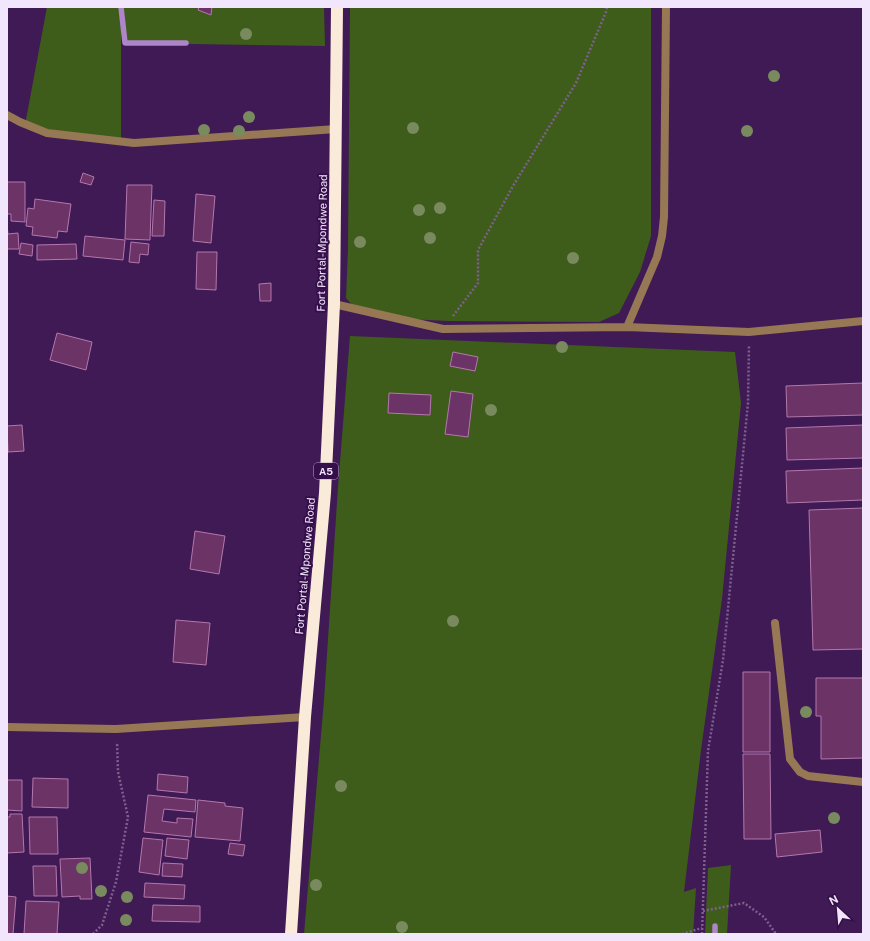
<svg xmlns="http://www.w3.org/2000/svg" width="870" height="941" font-family="'Public Sans',sans-serif">
  <style>
    .green { fill: #3f5d1a }
    .lines { fill: none; stroke-linecap: round; stroke-linejoin: round }
    .stream { stroke: #ad85c8; stroke-width: 5.5 }
    .building { fill: #6b3366; stroke: #b477ae }
    .path { stroke: #7d608e; stroke-width: 2.5; stroke-dasharray: 2 2; stroke-linecap: butt }
    .lane { stroke: #967855; stroke-width: 8 }
    .street { stroke: #967855; stroke-width: 8 }
    .highway { stroke: #f9ead9; stroke-width: 12 }
    .tree { fill: #7a8a5f }
    .labels { text-anchor: middle; stroke-width: 4; stroke-linejoin: round; paint-order: stroke }
    .shield { fill: #340f4a; stroke: #b9a6c7; stroke-width: 1 }
    .shield-label { font-size: 10px; font-weight: bold; fill: #f2e6fc }
    .street-label { font-size: 11px; fill: #f2e6fc; stroke: #340f4a }
  </style>
  <rect width="100%" height="100%" fill="#3f1a55"/>
  <path class="green" d="M47,7H121V143L25,125Z
    M121,7H324L325,46L125,43Z
    M350,7H651V236L640,272L619,313L599,322L449,321L385,318L359,313L346,298L348,250Z
    M350,336L735,352L741,403L722,599L701,750L684,892L696,888L693,934H304L324,700L338,487Z
    M731,865L727,934H705L708,868Z"/>
  <g class="lines">
    <path class="stream" d="M121,7L125,43H186
      M715,926V934"/>
  </g>
  <path class="building" d="M199,7H212L211,15L198,10Z
    M83,173L94,177L91,185L80,182Z
    M7,182H25V222L11,221V214H7Z
    M127,185H152L150,240L125,239Z
    M196,194L215,196L211,243L193,241Z
    M35,199L71,204L67,232L58,231L57,238L32,235L33,227L26,226L28,208L34,209Z
    M154,200L165,201L164,236H152Z
    M7,225L8,234L18,233L19,249H7Z
    M85,236L125,240L123,260L83,256Z
    M131,242L149,244L148,255L140,254L139,263L129,262Z
    M21,243L33,245L32,256L19,254Z
    M76,244L77,259L37,260V245Z
    M197,252H217L216,290L196,289Z
    M271,283V301H260L259,284Z
    M57,333L92,342L86,370L50,360Z
    M453,352L478,357L475,371L450,366Z
    M863,383V415L787,417L786,386Z
    M451,391L473,394L468,437L445,434Z
    M389,393L431,395L430,415L388,413Z
    M22,425L24,451L8,452L7,426Z
    M863,425V458L787,460L786,428Z
    M863,468V500L787,503L786,471Z
    M863,508V649L813,650L809,510Z
    M195,531L225,536L219,574L190,569Z
    M176,620L210,623L206,665L173,662Z
    M743,672H770V752H743Z
    M816,678H863V758L821,759V716H816Z
    M743,754H770L771,839H744Z
    M158,774L188,777L187,793L157,790Z
    M33,778L68,779V808L32,807Z
    M7,780H22V811L7,810Z
    M148,795L196,800L195,812L164,809L162,821L177,823V818L193,819L191,837L144,832Z
    M198,800L225,803V806L243,808L240,841L195,837Z
    M10,814H22L24,852L7,853V817H10Z
    M29,817H57L58,854H30Z
    M820,830L822,852L777,857L775,834Z
    M143,838L163,840L159,875L139,872Z
    M167,838L189,840L187,859L165,856Z
    M230,843L245,845L243,856L228,854Z
    M90,858L92,899H80V896L62,897L60,859Z
    M163,863L183,864L182,877L162,876Z
    M33,866H56L57,896H34Z
    M145,883L185,885L184,899L144,897Z
    M7,896L16,897L13,934H7Z
    M26,901L59,902L57,934H24Z
    M153,905L200,906V922L152,921Z"/>
  <g class="lines">
    <path class="path" d="M453,316L478,283V250L513,186L576,83L606,12L607,7
      M703,911L744,903L764,917L776,934
      M93,934L102,925L116,882L128,817L118,772L117,742
      M682,934L702,928
      M702,934L708,751L723,660L748,403L749,345"/>
    <path class="lane" d="M775,623L790,759L800,772L808,776L863,782"/>
    <path class="street" d="M7,115L20,122L47,133L134,143L336,129
      M334,304L443,329L627,327L749,332L863,321
      M627,327L657,257L662,236L664,217L666,7
      M7,727L116,729L305,717"/>
    <path class="highway" d="M291,934L305,717L325,493L334,304L337,7"/>
  </g>
  <g class="tree">
    <circle cx="246" cy="34" r="6"/>
    <circle cx="774" cy="76" r="6"/>
    <circle cx="249" cy="117" r="6"/>
    <circle cx="413" cy="128" r="6"/>
    <circle cx="204" cy="130" r="6"/>
    <circle cx="239" cy="131" r="6"/>
    <circle cx="747" cy="131" r="6"/>
    <circle cx="440" cy="208" r="6"/>
    <circle cx="419" cy="210" r="6"/>
    <circle cx="430" cy="238" r="6"/>
    <circle cx="360" cy="242" r="6"/>
    <circle cx="573" cy="258" r="6"/>
    <circle cx="562" cy="347" r="6"/>
    <circle cx="491" cy="410" r="6"/>
    <circle cx="453" cy="621" r="6"/>
    <circle cx="806" cy="712" r="6"/>
    <circle cx="341" cy="786" r="6"/>
    <circle cx="834" cy="818" r="6"/>
    <circle cx="82" cy="868" r="6"/>
    <circle cx="316" cy="885" r="6"/>
    <circle cx="101" cy="891" r="6"/>
    <circle cx="127" cy="897" r="6"/>
    <circle cx="126" cy="920" r="6"/>
    <circle cx="402" cy="927" r="6"/>
  </g>
  <g class="labels">
    <rect class="shield" x="314" y="463" width="24" height="16" rx="3"/>
    <g class="shield-label">
      <text x="326" y="475">A5</text>
    </g>
    <g class="street-label">
      <text transform="translate(322 243) rotate(-89)" y="4">Fort Portal-Mpondwe Road</text>
      <text transform="translate(305 566) rotate(-85)" y="4">Fort Portal-Mpondwe Road</text>
    </g>
  </g>
  <rect width="870" height="941" fill="none" stroke="#f2e6fc" stroke-width="16"/>
  <g transform="translate(838 909) rotate(334)" stroke="#340f4a" stroke-width="3" paint-order="stroke">
  <path d="M0-3L7 15L0 10L-7 15Z" fill="#f2e6fc"/>
  <text y="-6" font-size="11" font-weight="bold" text-anchor="middle" fill="#f2e6fc">N</text>
  </g>
</svg>
